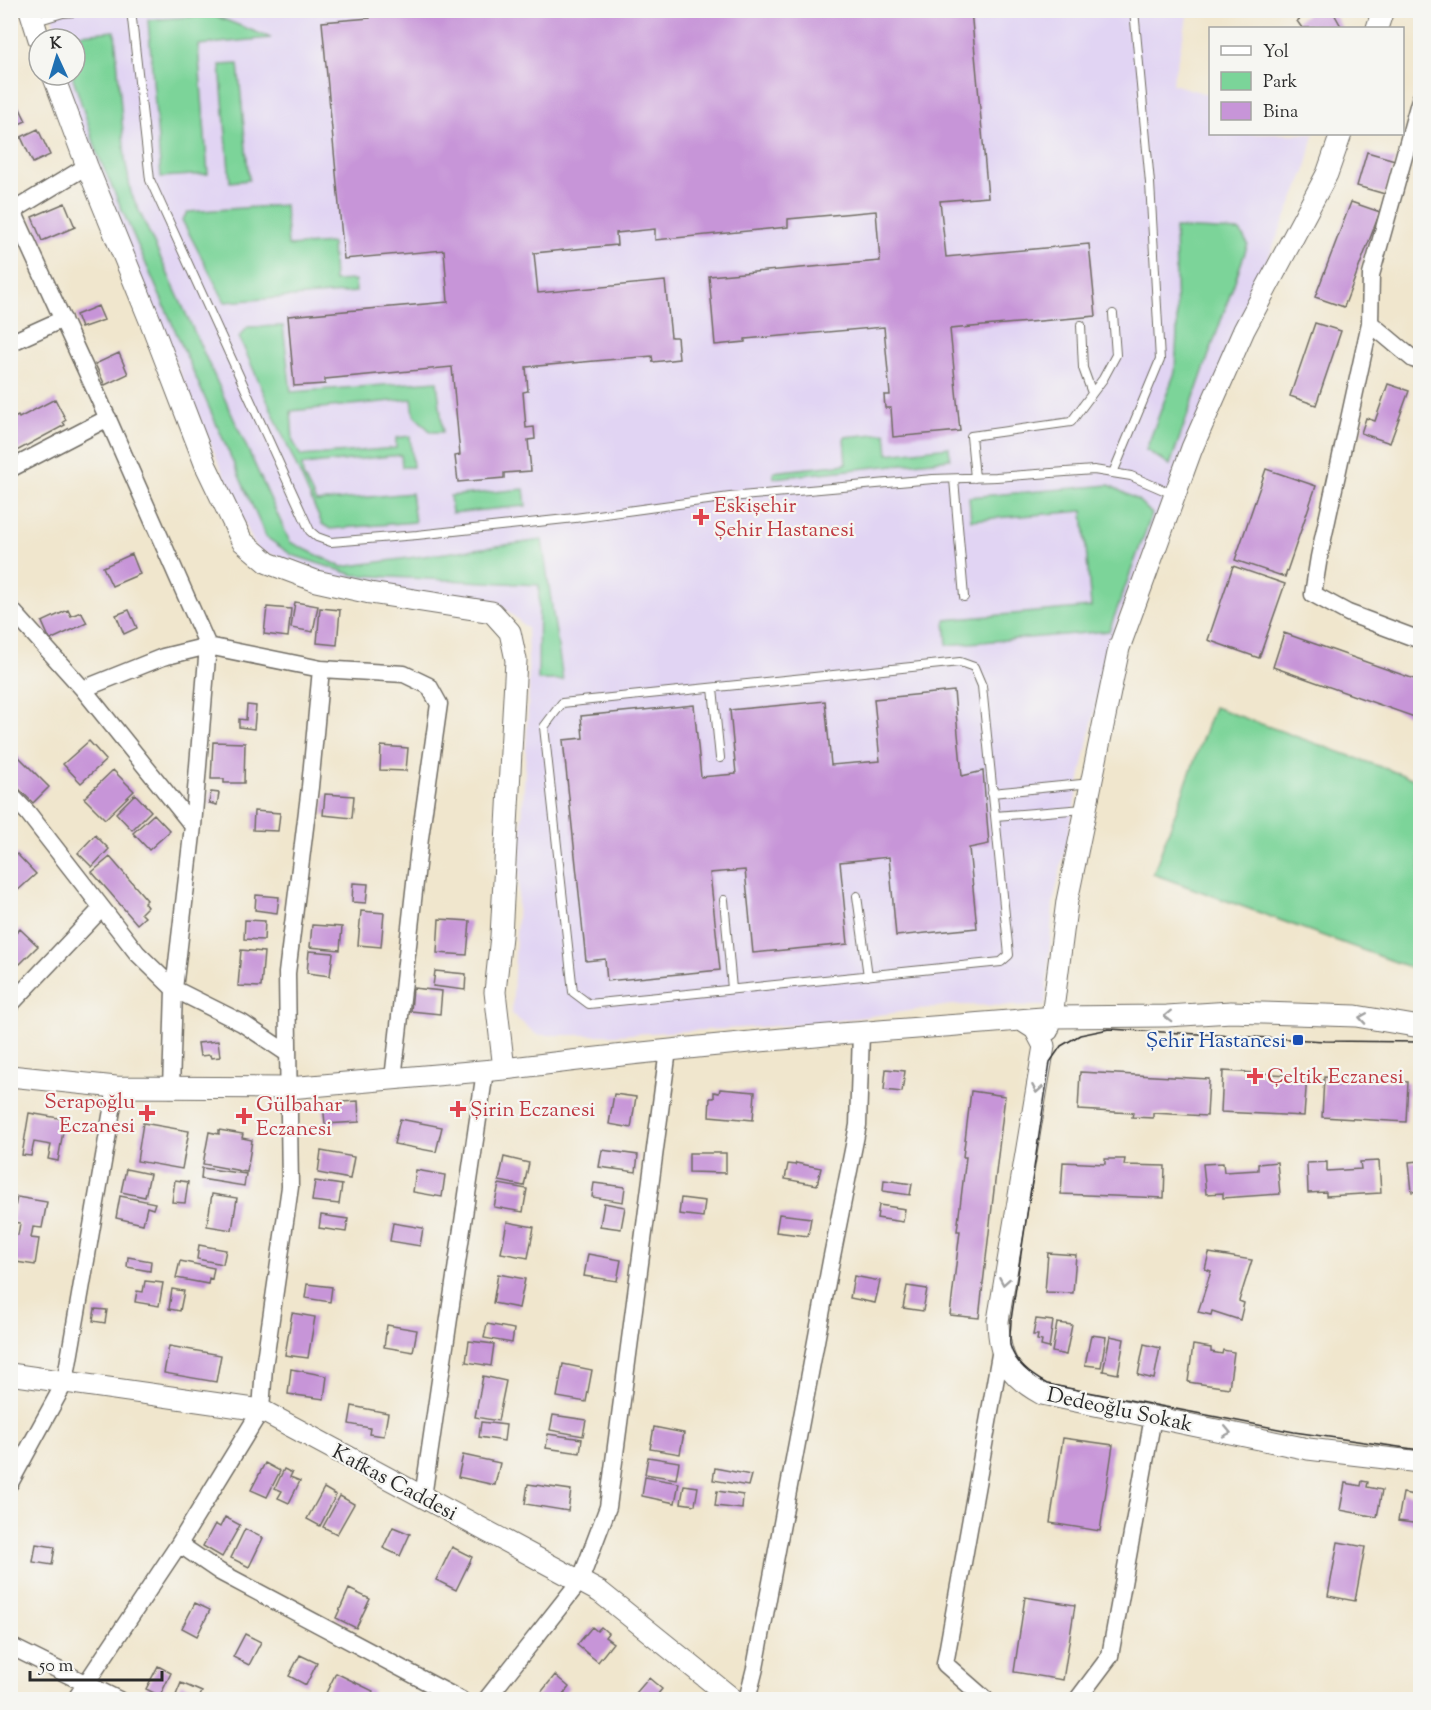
<svg xmlns="http://www.w3.org/2000/svg" width="1431" height="1710" font-family="'Sorts Mill Goudy',serif">
  <style>
    .built { fill: #e1d4f3 }
    .green { fill: #7bd499; stroke: #538062; stroke-width: 1.5 }
    .building { fill: #c795d8 }
    .lines { fill: none; stroke-linecap: round; stroke-linejoin: round }
    .service-casing { stroke: #706c64; stroke-width: 10 }
    .minor-casing { stroke: #706c64; stroke-width: 19 }
    .tertiary-casing { stroke: #706c64; stroke-width: 23 }
    .service { stroke: #fff; stroke-width: 8 }
    .minor { stroke: #fff; stroke-width: 16 }
    .tertiary { stroke: #fff; stroke-width: 21 }
    .tram { stroke: #2b2b2b; stroke-width: 1.5 }
    .oneway { stroke: #a0a0a0 }
    .health-dot { fill: #e0444e; stroke: #f6f6f2; stroke-width: 2 }
    .transit-dot { fill: #1a4fb4; stroke: #f6f6f2; stroke-width: 2 }
    .labels { text-anchor: middle; stroke-width: 4.5; stroke-linejoin: round; paint-order: stroke }
    .health-label { font-size: 21px; fill: #be3a42; stroke: #f6f6f2; text-anchor: start }
    .transit-label { font-size: 21px; fill: #164399; stroke: #f6f6f2; text-anchor: end }
    .street-label { font-size: 21px; fill: #2b2b2b; stroke: #f6f6f2 }
  </style>
  <rect width="100%" height="100%" fill="#f6f6f2"/>
  <filter id="ink" filterUnits="userSpaceOnUse"><feTurbulence type="fractalNoise" baseFrequency=".0167" numOctaves="2"/><feDisplacementMap in="SourceGraphic" scale="12" xChannelSelector="R" yChannelSelector="G"/><feConvolveMatrix kernelMatrix="1 2 1 2 8 2 1 2 1" color-interpolation-filters="sRGB"/></filter>
  <filter id="wash" filterUnits="userSpaceOnUse"><feTurbulence type="fractalNoise" baseFrequency=".008" numOctaves="4" result="noise"/><feDisplacementMap in="SourceGraphic" scale="24" xChannelSelector="R" yChannelSelector="G"/><feGaussianBlur stdDeviation="1.35" result="paint"/><feColorMatrix in="noise" values="0 0 0 0 0 0 0 0 0 0 0 0 0 0 0 0 0 1.4 0 .05"/><feComposite in="paint" operator="in"/></filter>
  <g filter="url(#wash)">
    <rect width="100%" height="100%" fill="#f0e6cd"/>
    <path class="built" d="M51,11H1189L1172,84L1210,95V134H1314L1306,169L1172,485L1109,644L1053,904L1045,1006L952,1005L812,1024L614,1035H537L512,1014L529,691L527,628L497,601L373,591L256,549L161,329L87,168L66,75H75V39H57Z"/>
    <path class="green" d="M213,15L271,38L198,45L208,174L161,177L148,20Z
      M115,31L125,159L131,193L290,542L342,567L542,540L563,680H538L539,585L354,575L292,555L266,537L98,155L72,75H75V39H64L68,35Z
      M238,64L249,180L230,182L220,65Z
      M285,205L288,246L332,243L334,281L355,280L356,292L225,302L182,220L188,212Z
      M1175,228L1240,231L1248,244L1170,465L1146,450L1175,372L1177,332Z
      M283,326L291,392L437,381L443,432H431L414,415L412,399L291,411L293,441L301,456L396,448V438L410,436L413,467H402L401,455L302,465L303,475L316,502L411,493L415,522L330,529L322,524L239,337L248,327Z
      M886,433L888,454L949,447L950,459L774,478L773,472L846,464L844,437Z
      M1109,485L1138,500L1152,514L1109,631L947,645L945,620L1091,607L1083,511L971,520L969,497Z
      M524,489L526,506L452,513L450,496Z
      M1214,707L1420,781V971L1153,874Z"/>
    <g id="blocks">
      <path class="building" d="M370,10H971L988,197L940,201L946,257L1089,244L1096,316L950,329L960,431L893,437L891,408H885L884,395H890L884,327L745,339V342L715,345L709,276L880,261L876,211L788,219V227L655,240V229L616,233L617,245L534,253L538,293L665,281L671,337H677L679,359L653,362L652,356L526,367L528,391L523,392L526,428L534,427L535,439L528,440L531,471L504,473V478L458,482L455,456L460,455L452,367L325,379V384L294,386L288,316L448,302L444,250L344,259L322,22L370,18Z
        M1313,10H1332L1342,28H1302L1297,21Z
        M10,88L26,121L10,128Z
        M38,129L50,155L33,163L21,137Z
        M1367,152L1395,160L1385,194L1357,186Z
        M1351,202L1380,212L1344,307L1315,297Z
        M65,203L75,227L42,241L32,217Z
        M98,306L104,320L81,328L76,315Z
        M1315,323L1341,331L1316,405L1290,396Z
        M119,353L128,374L105,385L95,364Z
        M1388,384L1409,391L1390,443L1361,433L1366,418L1375,421Z
        M55,399L66,420L63,422L65,425L11,454L10,420L18,416L19,418Z
        M1266,469L1316,486L1285,577L1235,560Z
        M132,554L140,574L112,586L103,567Z
        M1233,566L1285,584L1259,658L1208,640Z
        M295,602L318,606L313,632L291,628Z
        M267,607L291,609L288,637L264,634Z
        M320,608L340,610L337,645L317,643Z
        M68,610L71,616L81,612L87,623L50,640L42,622Z
        M129,610L137,628L124,634L116,615Z
        M1284,633L1420,681V719L1273,667Z
        M954,691L962,776L983,771L989,844L969,848L977,928L896,936L889,857L840,862L848,944L753,953L745,870L710,873L720,970L607,981L605,959L586,961L563,740L583,738L581,716L694,705L701,777L736,774L730,710L825,701L831,765L880,761L874,699Z
        M247,705L256,706L254,729L239,727V719L246,720Z
        M89,741L106,760L81,783L63,764Z
        M213,742L245,743L244,783H224V779H211Z
        M381,746L408,748L406,771L380,770Z
        M10,748L49,787L33,803L10,780Z
        M113,770L134,791L105,819L84,798Z
        M211,792L219,793L217,805L209,803Z
        M135,794L151,811L132,830L116,813Z
        M325,794L354,796L352,818L323,815Z
        M254,811L280,813L278,831L253,830Z
        M154,814L170,831L149,850L133,833Z
        M95,835L109,849L92,867L78,853Z
        M17,854L36,874L16,892L10,886V860Z
        M110,857L147,900L144,903L147,907L141,913L145,917L137,924L92,872Z
        M353,883L368,884L366,903L352,902Z
        M256,895L279,897L277,913L255,910Z
        M361,911L384,913L381,947L358,945Z
        M439,919L470,921L467,955L437,953Z
        M245,920L265,921L264,940L244,939Z
        M312,925L342,927L340,950L310,947Z
        M20,929L38,946L20,964L10,955V939Z
        M241,950L264,952L261,987L238,986Z
        M309,951L333,953L330,976L307,973Z
        M435,971L466,974L465,990L433,986Z
        M413,988L442,991L440,1014L411,1011Z
        M218,1041L220,1057L211,1058L210,1055L200,1056L198,1043Z
        M886,1069L905,1071L902,1092L884,1090Z
        M1223,1071L1307,1076L1304,1116L1221,1112Z
        M1080,1072L1209,1079L1207,1116L1153,1113V1118L1132,1117L1133,1113L1078,1110Z
        M1324,1077L1408,1082L1406,1122L1322,1117Z
        M720,1089L755,1092L753,1120L709,1116L710,1098H714V1092L719,1093Z
        M971,1091L1005,1096L979,1318L950,1315L960,1231H957L966,1157H963Z
        M614,1094L636,1097L631,1128L609,1124Z
        M358,1101L359,1122L325,1124L323,1103Z
        M29,1113L65,1119L58,1161L48,1159L51,1145L34,1142L31,1156L22,1155Z
        M400,1119L442,1127L436,1152L394,1144Z
        M143,1123L189,1131L182,1169L137,1161Z
        M219,1130L243,1134L242,1138L252,1140L247,1172L203,1164L209,1132L219,1134Z
        M602,1150L638,1155L636,1172L599,1167Z
        M321,1151L354,1157L350,1179L318,1173Z
        M689,1153H726V1173L689,1172Z
        M504,1157L529,1163L524,1186L499,1181Z
        M1105,1159H1125L1124,1165L1165,1166L1164,1198L1061,1194L1063,1162L1105,1164Z
        M1379,1161L1381,1193L1326,1196V1192L1308,1193L1307,1163L1327,1162V1171L1361,1169L1360,1162Z
        M1420,1161V1191L1412,1192L1409,1162Z
        M1277,1162L1280,1194L1223,1198V1193L1206,1194L1203,1164L1223,1163L1224,1172L1258,1170V1164Z
        M796,1163L821,1168L817,1185L785,1179L788,1164L795,1165Z
        M202,1168L246,1174L244,1186L201,1179Z
        M126,1169L150,1174L145,1197L121,1192Z
        M416,1170L445,1175L442,1197L413,1192Z
        M175,1180L188,1182L185,1203L172,1202Z
        M884,1180L912,1184L910,1195L883,1191Z
        M315,1181L342,1185L339,1204L312,1201Z
        M594,1183L625,1187L623,1202L592,1197Z
        M499,1184L527,1189L523,1212L494,1207Z
        M212,1194L237,1198L232,1230L207,1226Z
        M120,1196L155,1203L153,1209L147,1207L143,1224L116,1218Z
        M17,1197L47,1202L42,1228L33,1227L31,1238L39,1239L35,1265L10,1261V1234L18,1235L20,1223L12,1222Z
        M681,1198L705,1201L703,1217L679,1214Z
        M604,1203L625,1207L621,1229L600,1226Z
        M879,1205L905,1209L903,1222L877,1218Z
        M779,1214L811,1218L808,1236L776,1232Z
        M321,1215L348,1219L346,1232L319,1228Z
        M507,1222L534,1227L528,1258L501,1253Z
        M393,1223L423,1228L420,1246L390,1241Z
        M199,1245L226,1250L223,1264L197,1259Z
        M1048,1253L1076,1255L1073,1293L1045,1292Z
        M1209,1253L1252,1260L1239,1301L1244,1303L1240,1320L1212,1311L1211,1315L1198,1312L1211,1271L1205,1269Z
        M588,1254L621,1260L617,1281L584,1276Z
        M128,1257L151,1261L150,1271L127,1267Z
        M180,1261L214,1268L212,1279L209,1278L208,1284L176,1278Z
        M498,1274L525,1279L519,1308L493,1303Z
        M854,1276L880,1281L875,1303L850,1298Z
        M145,1281L163,1283L159,1306L135,1302L137,1291L143,1292Z
        M307,1284L332,1287L330,1302L305,1298Z
        M907,1286L927,1289L923,1311L903,1308Z
        M172,1289L184,1291L180,1311L169,1309Z
        M95,1309L107,1310L105,1323L93,1321Z
        M292,1313L315,1317L308,1358L285,1355Z
        M1036,1319L1053,1321L1049,1348L1041,1346L1042,1341L1037,1340L1038,1335H1033Z
        M1057,1323L1072,1325L1066,1355L1052,1352Z
        M487,1324L514,1329L512,1343L484,1338Z
        M387,1325L417,1330L413,1352L384,1347Z
        M1091,1335L1106,1337L1101,1367L1085,1365Z
        M1110,1336L1124,1339L1118,1374L1103,1371Z
        M469,1341L494,1344L491,1366L466,1362Z
        M1144,1344L1160,1348L1154,1379L1138,1375Z
        M1193,1345L1211,1348V1352L1222,1354L1223,1350L1234,1352L1229,1388L1188,1382Z
        M169,1346L221,1355L216,1382L164,1373Z
        M563,1364L592,1370L586,1402L557,1397Z
        M291,1369L327,1376L324,1399L288,1394Z
        M483,1376L506,1381L498,1421L475,1417Z
        M352,1406L388,1413L384,1436L369,1434L370,1428L349,1424Z
        M553,1415L586,1420L583,1436L550,1430Z
        M481,1422L506,1425L504,1441L479,1437Z
        M654,1427L684,1433L680,1454L650,1449Z
        M548,1434L582,1439L580,1453L546,1448Z
        M1063,1438L1113,1445L1100,1531L1050,1523Z
        M463,1455L500,1463L495,1485L458,1477Z
        M648,1457L679,1462L676,1479L645,1474Z
        M265,1463L280,1471L267,1497L251,1490Z
        M715,1468L751,1475L748,1486L713,1480Z
        M284,1469L292,1473L290,1477L300,1481L289,1503L278,1498L282,1491L275,1488Z
        M645,1477L679,1483L675,1503L642,1496Z
        M1362,1481L1368,1482L1367,1487L1382,1490L1377,1517L1340,1510L1345,1483L1361,1486Z
        M528,1484L571,1490L568,1511L525,1504Z
        M684,1485L698,1487L695,1505L681,1503Z
        M324,1488L336,1495L320,1526L307,1519Z
        M717,1491L743,1495L742,1509L715,1506Z
        M1403,1493L1420,1496V1524L1398,1521Z
        M340,1496L354,1504L337,1534L323,1527Z
        M225,1517L240,1525L222,1557L203,1546L215,1524L220,1527Z
        M393,1527L410,1534L400,1556L383,1548Z
        M245,1529L263,1538L249,1567L231,1558Z
        M1338,1542L1365,1547L1355,1601L1328,1596Z
        M36,1544L55,1547L52,1565L33,1562Z
        M452,1547L472,1557L456,1590L436,1580Z
        M349,1589L370,1599L356,1628L336,1618Z
        M1025,1597L1075,1605L1063,1680L1014,1672Z
        M195,1603L210,1610L197,1636L182,1628Z
        M592,1627L597,1631L601,1627L608,1633L605,1637L613,1643L598,1662L577,1645Z
        M245,1634L261,1642L249,1665L233,1657Z
        M300,1655L317,1663L306,1685L289,1676Z
        M158,1666L171,1673L160,1696L146,1689Z
        M336,1673L373,1691L369,1700H329L324,1697Z
        M555,1675L569,1687L559,1700H535Z
        M649,1678L662,1689L653,1700H630Z
        M181,1683L202,1692L198,1700H174Z"/>
    </g>
  </g>
  <g filter="url(#ink)">
    <use href="#blocks" fill-opacity="0" stroke="#706c64" stroke-width="1.5"/>
    <g class="lines">
      <g class="service-casing">
        <path id="service" d="M131,10L150,180L310,531L317,537L331,542L417,535L575,518L730,497L933,479L996,477L1094,470L1131,476L1175,495
          M33,22L63,13L97,10
          M1081,325L1083,368L1092,393
          M1113,473L1160,360L1150,183L1134,10
          M975,478L971,436L1071,422L1103,379L1116,355L1113,314
          M954,479L964,597
          M960,662L974,667L982,686L1009,955L1001,962L589,1004L573,992L544,727L562,703Z
          M713,688L720,758
          M992,793L1091,783
          M995,816L1084,809
          M857,896L868,976
          M724,900L732,989"/>
      </g>
      <g class="minor-casing">
        <path id="minor" d="M1420,99L1371,275L1370,323L1413,359L1420,361
          M13,211L87,166
          M10,213L13,211L100,401L208,646L321,669L310,787L287,973L290,1187L264,1367L261,1410L179,1544L75,1700
          M1370,323L1319,557L1313,594L1348,613L1420,640
          M10,343L63,319
          M10,469L108,418
          M10,608L83,689L193,826
          M321,669L404,674L429,686L439,704L420,838L393,1079
          M83,689L163,657L208,646L193,826L174,989L242,1023L287,1053
          M10,794L28,813L137,953L174,989L171,1089
          M10,1005L101,909
          M10,1483L65,1382L116,1087
          M423,1497L485,1071
          M179,1544L220,1572L461,1700
          M10,1646L119,1700
          M486,1700L580,1581L608,1507L668,1050
          M747,1700L755,1668L831,1261L858,1125L861,1033
          M986,1700L945,1664L1001,1349
          M1077,1700L1110,1656L1153,1417"/>
      </g>
      <g class="tertiary-casing">
        <path id="tertiary" d="M30,10L39,39
          M1377,28L1383,10
          M53,75L87,166L151,323L206,466L242,541L268,563L316,581L370,593L492,612L510,632L516,660L501,936L495,992L504,1069C608,1056 712,1045 816,1036C895,1029 973,1025 1052,1017L1067,901L1119,648L1192,448L1244,330L1327,174L1341,134
          M1021,1020L1035,1029L1044,1046L998,1321C999,1359 1009,1376 1042,1394L1308,1449L1420,1462
          M1048,1030L1052,1017L1167,1016L1231,1012L1356,1016L1420,1027
          M10,1076L116,1087L289,1088L504,1069
          M10,1374L261,1410L600,1592L734,1700"/>
      </g>
      <use href="#service" class="service"/>
      <use href="#minor" class="minor"/>
      <use href="#tertiary" class="tertiary"/>
      <path class="tram" d="M1420,1042L1325,1041L1109,1029L1080,1035L1061,1046L1050,1062L1011,1320C1011,1328 1009,1338 1010,1345C1015,1364 1031,1375 1047,1384L1294,1432L1420,1450"/>
    </g>
    <defs><path id="oneway-chevron" d="M-2-3.5L2.5 0L-2 3.5" fill="none" stroke-width="1.6" stroke-linecap="round" stroke-linejoin="round" transform="scale(1.5)"/></defs>
    <g class="oneway">
      <use href="#oneway-chevron" transform="translate(1168 1016) rotate(178)"/>
      <use href="#oneway-chevron" transform="translate(1363 1018) rotate(-171)"/>
      <use href="#oneway-chevron" transform="translate(1037 1089) rotate(100)"/>
      <use href="#oneway-chevron" transform="translate(1004 1281) rotate(100)"/>
      <use href="#oneway-chevron" transform="translate(1227 1432) rotate(12)"/>
    </g>
  </g>
  <g class="health-dot">
    <path d="M698 508h6v6h6v6h-6v6h-6v-6h-6v-6h6z"/>
    <path d="M1252 1067h6v6h6v6h-6v6h-6v-6h-6v-6h6z"/>
    <path d="M455 1100h6v6h6v6h-6v6h-6v-6h-6v-6h6z"/>
    <path d="M144 1104h6v6h6v6h-6v6h-6v-6h-6v-6h6z"/>
    <path d="M241 1107h6v6h6v6h-6v6h-6v-6h-6v-6h6z"/>
  </g>
  <rect class="transit-dot" x="1292" y="1034" width="12" height="12" rx="3"/>
  <g class="labels">
    <g class="health-label">
      <text x="714" y="512">Eskişehir<tspan x="714" dy="24">Şehir Hastanesi</tspan></text>
      <text x="1267" y="1083">Çeltik Eczanesi</text>
      <text x="135" y="1108" text-anchor="end">Serapoğlu<tspan x="135" dy="24">Eczanesi</tspan></text>
      <text x="256" y="1111">Gülbahar<tspan x="256" dy="24">Eczanesi</tspan></text>
      <text x="470" y="1116">Şirin Eczanesi</text>
    </g>
    <g class="transit-label">
      <text x="1286" y="1047">Şehir Hastanesi</text>
    </g>
    <g class="street-label">
      <text transform="translate(1120 1409) rotate(12)" y="7">Dedeoğlu Sokak</text>
      <text transform="translate(395 1482) rotate(28)" y="7">Kafkas Caddesi</text>
    </g>
  </g>
  <rect width="1431" height="1710" fill="none" stroke="#f6f6f2" stroke-width="36"/>
  <rect x="1209" y="27" width="195" height="108" fill="#f6f6f2" stroke="#a5a5a2" stroke-width="1.5"/>
  <rect x="1221" y="46" width="30" height="9" fill="#ffffff" stroke="#a5a5a2" stroke-width="1.5"/>
  <text x="1263" y="57" font-size="18" fill="#2b2b2b">Yol</text>
  <rect x="1221" y="72" width="30" height="18" fill="#7bd499" stroke="#a5a5a2" stroke-width="1.5"/>
  <text x="1263" y="87" font-size="18" fill="#2b2b2b">Park</text>
  <rect x="1221" y="102" width="30" height="18" fill="#c795d8" stroke="#a5a5a2" stroke-width="1.5"/>
  <text x="1263" y="117" font-size="18" fill="#2b2b2b">Bina</text>
  <g transform="translate(57 57) rotate(356)"><circle r="28" fill="#f6f6f2" stroke="#a5a5a2" stroke-width="1.5"/>
  <path d="M0-4.5L10 22L0 15L-10 22Z" fill="#1f6fb2"/>
  <text y="-9" font-size="16" font-weight="bold" text-anchor="middle" fill="#2b2b2b">K</text>
  </g>
  <path d="M30 1671v9h132v-9" fill="none" stroke="#2b2b2b" stroke-width="3"/>
  <text x="39" y="1671" font-size="18" fill="#2b2b2b" stroke="#f6f6f2" stroke-width="4.5" paint-order="stroke">50 m</text>
</svg>
